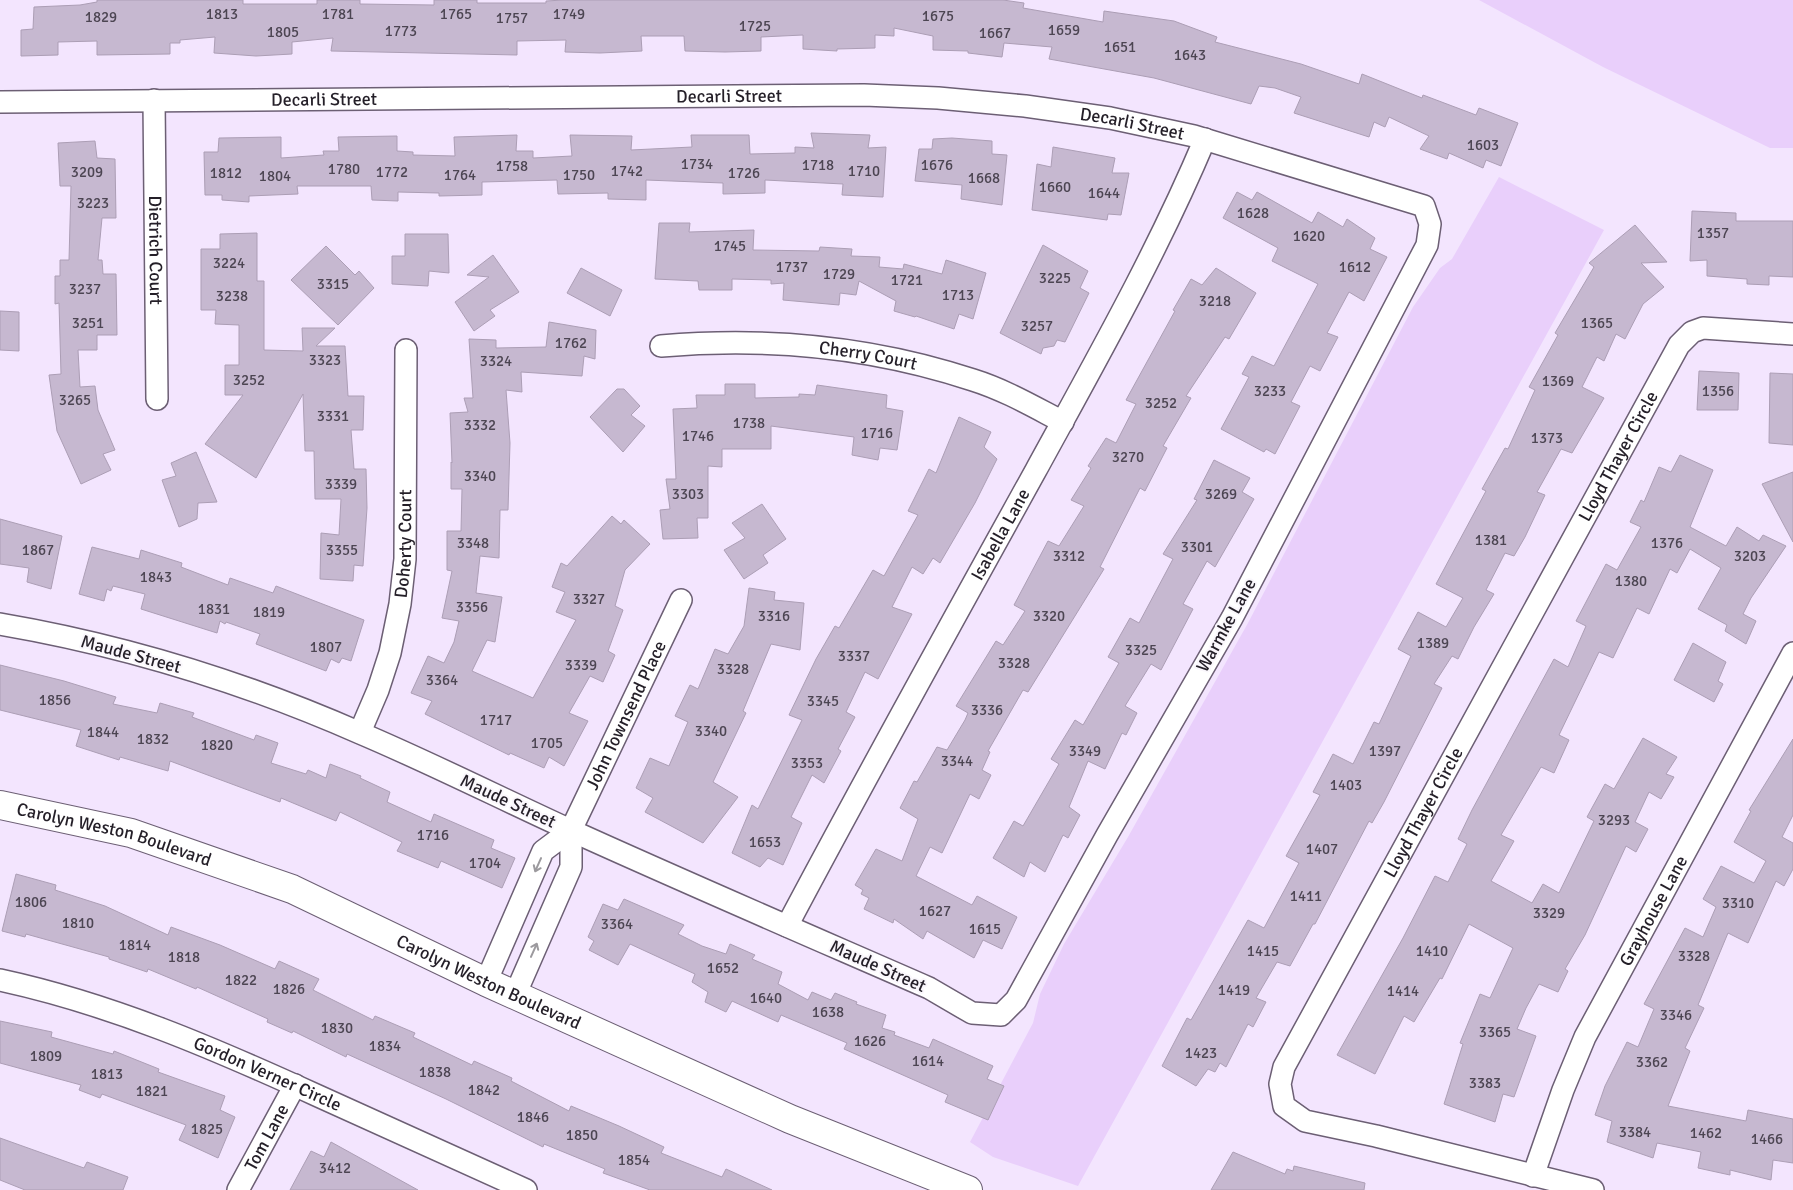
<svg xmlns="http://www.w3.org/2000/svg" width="1793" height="1190" font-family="Signika,sans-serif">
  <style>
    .green { fill: #e9cffb }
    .building { fill: #c6b8d0; stroke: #ac9eb5 }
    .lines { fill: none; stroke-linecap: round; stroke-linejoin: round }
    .street-casing { stroke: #6c5f74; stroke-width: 24 }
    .secondary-casing { stroke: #6c5f74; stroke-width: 30 }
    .street { stroke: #fff; stroke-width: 21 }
    .secondary { stroke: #fff; stroke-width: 28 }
    .oneway { stroke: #9c9a9e }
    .labels { text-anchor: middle; stroke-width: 4; stroke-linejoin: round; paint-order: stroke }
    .number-label { font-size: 15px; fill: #4c4552 }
    .street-label { font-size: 18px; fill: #241f28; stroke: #faf7fc }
  </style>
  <rect width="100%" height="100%" fill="#f3e5fe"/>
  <path class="green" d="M1479,0H1793V148H1770L1603,67Z
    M1499,177L1604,230L1078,1186L993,1157L970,1142L1033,1023L1040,994L1064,944L1128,837L1248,623L1413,307L1440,268L1452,259Z"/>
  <path class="building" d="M97,0H243V4H317V0H360V4L434,5V0H477V3H546V1L563,0H1003L1024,3L1023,8L1103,22L1104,11L1174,21L1217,37L1215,42L1301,64L1359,84L1362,74L1422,98L1423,95L1476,115L1479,108L1518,123L1501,166L1486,160L1483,168L1449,153L1447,159L1420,149L1429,136L1389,117L1385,127L1374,122L1369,137L1294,113L1301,97L1275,88L1259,86L1251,104L1154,78L1049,59L1052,47L1004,43L1002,57L968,53V51L933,50V36L894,28V36L875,35V48L837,49V51L803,49V35L761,37V51L725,52L685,51L684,36H641L642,51L600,53L565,52L566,40L517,41V55L331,51L333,38L292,42V54L256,56L214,53L215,37L180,40V43H170V54L97,55V41L58,42V55L21,56V30L33,29L34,7L80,5L97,2Z
    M811,133L870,135L868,148L886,147L883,197L842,195L843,184L765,180V193L723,194V183L646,180V200L608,199V193L558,194L557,180L482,182V195L439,196V193L398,192V201L372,200L371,186H297L298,194L249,196V202L222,200V195H205L204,152H218L219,138L281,137V158L324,155L323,151H339L338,137L397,136V151L413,152V155L455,156L454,137L517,135L516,151H533V158L572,156L570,135L632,136L631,150L692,147L691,135H749L750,154L795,153V147L814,148Z
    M952,138L992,141V154L1007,155L1002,205L961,199L962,185L915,181L919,149H932L933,139Z
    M95,141L97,158L115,159L116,218H102L98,260H102L103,274H116L117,335H97V350H78L80,387L95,386L98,410L115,450L103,454L111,470L81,484L57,431L49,375L61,374L59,303L55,304V276H60V260H69L71,186H60L58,143Z
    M1053,147L1115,158L1112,173H1129L1121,215L1108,214L1107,220L1032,210L1037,164L1051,167Z
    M1237,192L1252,200L1257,192L1312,223L1318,212L1343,227L1347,219L1375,238L1370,249L1387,257L1364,301L1349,292L1327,333L1338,337L1320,371L1310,366L1291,402L1300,406L1275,454L1266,449L1264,452L1221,429L1249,377L1242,374L1252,356L1274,366L1318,284L1272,261L1278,248L1223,218Z
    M1692,211L1736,213V221H1793V277L1769,276V285L1747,284V279L1707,276V260L1690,261Z
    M659,223H690L689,232L754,230L753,250L819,251L820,247L852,249L851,256L880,257L879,267L903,269L904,264L942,274L946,260L986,273L973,319L959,314L954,329L916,316L915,317L894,311L896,301L859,281L856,295L840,293L839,305L783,300L784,283L771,284V280L732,279V290H699L698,281L655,279Z
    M1635,225L1667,262L1641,263L1664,287L1643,304L1625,339L1616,334L1604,361L1597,357L1582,387L1604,398L1572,453L1561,449L1537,492L1545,495L1525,537L1514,556L1505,553L1486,590L1494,594L1474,627L1458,659L1452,656L1434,684L1442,688L1384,802L1372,823L1369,821L1315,924H1313L1290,966L1277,962L1256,998L1266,1002L1253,1027L1248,1024L1226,1067L1220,1063L1215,1072L1208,1069L1196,1086L1162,1066L1187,1018L1191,1020L1248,920L1264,928L1299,863L1286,856L1320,795L1313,792L1333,754L1353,764L1374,722L1379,724L1411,656L1398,649L1418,612L1446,627L1463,598L1436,584L1486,491L1482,489L1505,448L1508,449L1535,390L1529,387L1558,335L1555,333L1594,267L1589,263Z
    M257,233V281H264V350L303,351L302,328H335L316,346H345L348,396H364L363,430H351L354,469H366L367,508L363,566L354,565L353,581L320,579L321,533L339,535L341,499H315L314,451H305L303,394L256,478L205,444L243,395H225V365H239V325L215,324L216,310H201V249H220V234Z
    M405,234H448L449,273L429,271L428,286L392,284V256H405Z
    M1043,245L1088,271L1080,288L1089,293L1065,342L1057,340L1054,346L1043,348L1041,354L1000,333Z
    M326,246L355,275L359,271L374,288L338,325L291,280Z
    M493,255L519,292L490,310L495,316L474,331L455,302L489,277L467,275Z
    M581,268L622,290L610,316L567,293Z
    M1216,268L1256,293L1229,339L1225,337L1186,396L1191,398L1163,446L1167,448L1145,491L1140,488L1100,567L1104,569L1028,692L1023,690L988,751L990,752L982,770L991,775L979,799L970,794L942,853L930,847L916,876L972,905L977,896L1017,917L1002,949L983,940L974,958L927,931L923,939L894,919L893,923L864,909L869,898L861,894L863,890L855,885L876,849L902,861L918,819L900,808L914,781L917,782L937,747L947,750L965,720L968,713L956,706L996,641L1003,645L1025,611L1014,605L1048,541L1059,546L1084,506L1071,500L1091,468L1088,466L1106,438L1116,443L1136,404L1126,400L1175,311L1173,310L1191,279L1202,285Z
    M0,311L19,312V351L0,350Z
    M549,322L596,330L595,359L584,356L582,376L521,372L522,392L506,390L510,443L508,510H500L499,558L480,556L476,593L502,597L495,642L487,640L472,671L533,698L576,620L556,612L565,592L552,587L561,563L567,566L612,516L621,524L624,520L650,544L625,570L615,606L623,610L608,651L615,655L603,682L590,676L569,713L588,721L564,766L549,757L544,768L510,753L509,755L425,714L432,701L411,693L428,656L444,663L454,642L459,621L442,618L452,571L447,570V531H461L462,489H451V462L452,463L450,413L468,412L464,398H473L469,339L496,340V348L546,347Z
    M1699,371L1739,373L1738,410H1697Z
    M1770,373L1793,374V445L1769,443Z
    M725,384H755V398L799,397V394L815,395L817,385L887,395L886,408L903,411L897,450L880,448L878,460L852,455L854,437L771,426V449H722V467L708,466V518H697L698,538L663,539L660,510L670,509L666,479H676L673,409L697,408L696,395H725Z
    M617,389H624L640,406L631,415L645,426L623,452L590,417Z
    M959,417L991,432L984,447L997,459L975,503L940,563L933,558L923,574L912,567L892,607L912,614L878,679L865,672L846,712L855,717L838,749L841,751L824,783L812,775L791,817L802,823L783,865L768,858L760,867L732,853L752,805L758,809L802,720L789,715L816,659L835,626L839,628L873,570L884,576L918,515L908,511L929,469L936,473Z
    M196,452L217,502L198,503L197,519L179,527L162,480L176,476L171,463Z
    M1680,455L1713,470L1690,527L1726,546L1737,527L1759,541L1763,535L1786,546L1751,598L1743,614L1756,621L1746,644L1725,631L1727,625L1698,609L1721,568L1690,549L1677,573L1670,569L1649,614L1637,608L1613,658L1599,652L1559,735L1569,740L1554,773L1541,767L1501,835L1514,841L1491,881L1532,903L1543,884L1559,893L1594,821L1587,817L1605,784L1614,789L1643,738L1677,757L1666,774L1674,777L1661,799L1649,792L1635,822L1648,829L1636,852L1626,846L1585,935L1565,969L1568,971L1558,992L1539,984L1526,1008L1517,1029L1536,1036L1514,1097L1503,1094L1495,1122L1444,1104L1463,1044L1460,1043L1480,994L1490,998L1513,948L1469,924L1442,979L1440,978L1414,1022L1404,1016L1375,1074L1337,1055L1403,938L1435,876L1448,882L1467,844L1458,839L1472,810L1554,659L1568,667L1586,626L1576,621L1606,564L1617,570L1641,527L1630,522L1641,500L1644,502L1659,467L1671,472Z
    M1214,460L1250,478L1242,492L1254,499L1215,567L1207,561L1183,604L1193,609L1161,670L1151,664L1125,706L1137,713L1126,735L1122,733L1105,769L1088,761L1069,807L1080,815L1068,838L1063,835L1045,872L1030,862L1024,877L993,858L1014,821L1023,826L1059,764L1051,759L1075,720L1083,725L1119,663L1108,657L1130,618L1139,623L1173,559L1163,554L1197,500L1194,499Z
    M1793,472V542L1762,484Z
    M762,504L786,539L763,555L768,563L744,579L724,550L745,538L732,523Z
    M0,519L62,536L51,589L27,582L29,568L0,564Z
    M92,547L139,559L141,550L182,563L181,567L228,585L230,578L273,593L276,586L364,620L351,661L342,658L339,663L331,659L326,671L256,644L260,634L226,622L225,624L220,621L217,633L141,609L145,594L113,586L111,591L107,589L104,601L79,594Z
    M749,588L775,592L774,600L804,603L800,650L771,644L743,711L746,713L713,782L738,797L703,843L645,812L653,798L636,788L650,758L669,766L688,722L675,716L690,685L698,689L715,649L728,654L744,626Z
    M1693,643L1726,662L1718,681L1723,684L1714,702L1674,680Z
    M0,665L64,681L116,697L113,704L157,713L160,703L194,713L192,717L254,740L256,735L278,743L271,763L306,774L308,770L326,778L330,764L361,776L360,778L390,792L387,802L431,822L434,814L494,840L491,848L515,858L502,888L441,861L438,868L397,851L402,842L340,812L336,821L281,798L280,802L170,761L168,771L120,757L119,760L76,746L81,730L0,710Z
    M1793,739V815L1782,837L1793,843V869L1784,886L1776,881L1748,943L1728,933L1698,1005L1704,1008L1685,1048L1690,1051L1668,1106L1746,1121L1748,1110L1793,1119V1163L1773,1160L1771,1180L1730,1170V1175L1698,1168L1701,1152L1657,1143L1653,1158L1607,1142L1612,1121L1595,1115L1605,1086L1627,1042L1638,1047L1654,1009L1644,1004L1685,928L1703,937L1716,907L1703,899L1721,866L1754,883L1766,861L1734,842L1751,811L1749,810Z
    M16,874L56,885L55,890L105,906L168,935L171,927L220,945L275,969L279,961L319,979L313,990L373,1020L375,1016L415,1033L413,1037L472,1065L474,1061L512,1078L511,1081L569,1111L571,1106L619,1126L664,1147L661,1153L722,1177L726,1169L772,1190H650L603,1173L605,1169L544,1144L543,1147L446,1099L347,1054L346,1057L293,1031L292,1033L267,1022L268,1019L197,987L196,989L148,969L147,972L109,959V957L26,934L25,937L2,931Z
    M624,899L684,925L678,934L702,946L726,954L730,944L755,955L752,959L782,972L778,984L808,1000L812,992L831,1000L835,993L857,1002L856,1004L886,1015L882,1028L895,1032L894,1035L929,1048L933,1039L993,1066L987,1079L1004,1086L988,1120L945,1102L948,1095L844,1049L847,1043L781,1015L778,1022L732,1001L726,1012L705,1002L708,992L692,982L695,974L630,944L618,965L589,950L594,941L588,937L603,904L618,910Z
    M0,1021L52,1032L51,1037L113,1054L114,1051L159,1069L158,1072L225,1096L220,1110L235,1117L218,1158L179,1140L186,1125L102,1094L100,1098L79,1090L81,1085L0,1063Z
    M0,1138L84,1168L87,1162L128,1177L123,1190H25L0,1180Z
    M331,1142L418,1190H290L311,1151L324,1157Z
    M1233,1152L1285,1174L1287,1169L1293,1171L1294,1166L1365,1183L1364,1190H1211Z"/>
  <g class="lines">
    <g class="street-casing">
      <g id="street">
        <path id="s1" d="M154,100L157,399"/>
        <path id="s2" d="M0,102L864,95L938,98L1025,106L1110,118L1194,136L1424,206L1430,224L1427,245L1232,618L1107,835L1016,1000L1001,1015L972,1013L929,988C810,936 689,884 570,830C500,798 431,763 360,733C246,683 123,645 0,624"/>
        <path id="s3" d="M661,346C766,337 873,347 973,380C1005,390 1034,407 1063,422"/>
        <path id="s4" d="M360,732L378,690L390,653L400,604L405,559L406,350"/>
        <path id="s5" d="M787,926C868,773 952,622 1036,470C1095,362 1157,253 1205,139"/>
        <path id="s6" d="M0,980C111,1004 213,1048 316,1095C386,1126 456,1158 526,1190"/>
        <path d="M486,982L543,851L571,830"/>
        <path id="s7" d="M515,995L571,867V830L681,600"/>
        <path id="s8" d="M1533,1176L1563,1090L1585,1037L1793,653"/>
        <path id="s9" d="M238,1190L295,1085"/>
        <path id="s10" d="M1593,1190L1376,1136L1305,1121L1284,1106L1280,1084L1284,1067L1679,345L1692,332L1703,328L1793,334"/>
      </g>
    </g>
    <g class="secondary-casing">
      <g id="secondary">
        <path id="s11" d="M0,805L131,833L292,889L486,982L790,1119L968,1190"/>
      </g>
    </g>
    <use href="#street" class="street"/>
    <use href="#secondary" class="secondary"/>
  </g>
  <defs><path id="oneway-shaft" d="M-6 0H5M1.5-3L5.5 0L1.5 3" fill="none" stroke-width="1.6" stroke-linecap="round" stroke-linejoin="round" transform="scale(1.25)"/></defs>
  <g class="oneway">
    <use href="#oneway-shaft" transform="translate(538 865) rotate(114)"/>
    <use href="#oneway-shaft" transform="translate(534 950) rotate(-66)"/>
  </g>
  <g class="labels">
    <g class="number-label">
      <text x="222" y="19">1813</text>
      <text x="338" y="19">1781</text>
      <text x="456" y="19">1765</text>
      <text x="569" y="19">1749</text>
      <text x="938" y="21">1675</text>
      <text x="101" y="22">1829</text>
      <text x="512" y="23">1757</text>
      <text x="755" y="31">1725</text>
      <text x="1064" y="35">1659</text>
      <text x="401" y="36">1773</text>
      <text x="283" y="37">1805</text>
      <text x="995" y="38">1667</text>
      <text x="1120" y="52">1651</text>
      <text x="1190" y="60">1643</text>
      <text x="1483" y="150">1603</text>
      <text x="697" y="169">1734</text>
      <text x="818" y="170">1718</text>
      <text x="937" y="170">1676</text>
      <text x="512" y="171">1758</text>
      <text x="344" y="174">1780</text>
      <text x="627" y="176">1742</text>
      <text x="864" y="176">1710</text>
      <text x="87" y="177">3209</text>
      <text x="392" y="177">1772</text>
      <text x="226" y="178">1812</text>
      <text x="744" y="178">1726</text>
      <text x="460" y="180">1764</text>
      <text x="579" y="180">1750</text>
      <text x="275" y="181">1804</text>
      <text x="984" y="183">1668</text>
      <text x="1055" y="192">1660</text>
      <text x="1104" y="198">1644</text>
      <text x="93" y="208">3223</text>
      <text x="1253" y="218">1628</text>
      <text x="1713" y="238">1357</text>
      <text x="1309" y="241">1620</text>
      <text x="730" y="251">1745</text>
      <text x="229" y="268">3224</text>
      <text x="792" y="272">1737</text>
      <text x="1355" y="272">1612</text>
      <text x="839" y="279">1729</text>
      <text x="1055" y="283">3225</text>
      <text x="907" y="285">1721</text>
      <text x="333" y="289">3315</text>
      <text x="85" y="294">3237</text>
      <text x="958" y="300">1713</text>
      <text x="232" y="301">3238</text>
      <text x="1215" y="306">3218</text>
      <text x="88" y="328">3251</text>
      <text x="1597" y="328">1365</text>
      <text x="1037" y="331">3257</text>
      <text x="571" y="348">1762</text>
      <text x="325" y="365">3323</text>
      <text x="496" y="366">3324</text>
      <text x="249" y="385">3252</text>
      <text x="1558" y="386">1369</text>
      <text x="1270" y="396">3233</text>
      <text x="1718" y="396">1356</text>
      <text x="75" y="405">3265</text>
      <text x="1161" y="408">3252</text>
      <text x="333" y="421">3331</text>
      <text x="749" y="428">1738</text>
      <text x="480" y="430">3332</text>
      <text x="877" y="438">1716</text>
      <text x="698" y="441">1746</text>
      <text x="1547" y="443">1373</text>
      <text x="1128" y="462">3270</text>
      <text x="480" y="481">3340</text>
      <text x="341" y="489">3339</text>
      <text x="688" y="499">3303</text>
      <text x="1221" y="499">3269</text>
      <text x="1491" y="545">1381</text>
      <text x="473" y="548">3348</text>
      <text x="1667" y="548">1376</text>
      <text x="1197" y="552">3301</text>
      <text x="38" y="555">1867</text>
      <text x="342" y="555">3355</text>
      <text x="1069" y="561">3312</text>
      <text x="1750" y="561">3203</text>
      <text x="156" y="582">1843</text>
      <text x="1631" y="586">1380</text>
      <text x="589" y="604">3327</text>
      <text x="472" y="612">3356</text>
      <text x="214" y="614">1831</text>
      <text x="269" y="617">1819</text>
      <text x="774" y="621">3316</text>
      <text x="1049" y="621">3320</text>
      <text x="1433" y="648">1389</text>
      <text x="326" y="652">1807</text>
      <text x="1141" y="655">3325</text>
      <text x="854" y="661">3337</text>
      <text x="1014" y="668">3328</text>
      <text x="581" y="670">3339</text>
      <text x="733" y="674">3328</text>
      <text x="442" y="685">3364</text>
      <text x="55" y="705">1856</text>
      <text x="823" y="706">3345</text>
      <text x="987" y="715">3336</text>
      <text x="496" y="725">1717</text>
      <text x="711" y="736">3340</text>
      <text x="103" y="737">1844</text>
      <text x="153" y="744">1832</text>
      <text x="547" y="748">1705</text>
      <text x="217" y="750">1820</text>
      <text x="1085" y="756">3349</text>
      <text x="1385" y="756">1397</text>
      <text x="957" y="766">3344</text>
      <text x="807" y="768">3353</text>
      <text x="1346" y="790">1403</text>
      <text x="1614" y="825">3293</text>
      <text x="433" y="840">1716</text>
      <text x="765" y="847">1653</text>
      <text x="1322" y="854">1407</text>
      <text x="485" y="868">1704</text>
      <text x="1306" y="901">1411</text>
      <text x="31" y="907">1806</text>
      <text x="1738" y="908">3310</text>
      <text x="935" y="916">1627</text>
      <text x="1549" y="918">3329</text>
      <text x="78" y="928">1810</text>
      <text x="617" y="929">3364</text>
      <text x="985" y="934">1615</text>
      <text x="135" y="950">1814</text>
      <text x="1263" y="956">1415</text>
      <text x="1432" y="956">1410</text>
      <text x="1694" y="961">3328</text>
      <text x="184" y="962">1818</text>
      <text x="723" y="973">1652</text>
      <text x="241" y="985">1822</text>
      <text x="289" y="994">1826</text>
      <text x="1234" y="995">1419</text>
      <text x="1403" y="996">1414</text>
      <text x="766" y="1003">1640</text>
      <text x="828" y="1017">1638</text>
      <text x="1676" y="1020">3346</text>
      <text x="337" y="1033">1830</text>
      <text x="1495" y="1037">3365</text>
      <text x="870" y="1046">1626</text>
      <text x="385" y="1051">1834</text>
      <text x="1201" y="1058">1423</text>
      <text x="46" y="1061">1809</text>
      <text x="928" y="1066">1614</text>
      <text x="1652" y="1067">3362</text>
      <text x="435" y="1077">1838</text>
      <text x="107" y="1079">1813</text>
      <text x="1485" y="1088">3383</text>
      <text x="484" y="1095">1842</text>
      <text x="152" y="1096">1821</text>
      <text x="533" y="1122">1846</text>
      <text x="207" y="1134">1825</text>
      <text x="1635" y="1137">3384</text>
      <text x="1706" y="1138">1462</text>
      <text x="582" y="1140">1850</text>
      <text x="1767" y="1144">1466</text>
      <text x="634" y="1165">1854</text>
      <text x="335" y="1173">3412</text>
    </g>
    <g class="street-label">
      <text dy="6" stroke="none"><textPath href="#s2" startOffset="729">Decarli Street</textPath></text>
      <text dy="6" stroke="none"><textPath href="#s2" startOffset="324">Decarli Street</textPath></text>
      <text dy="6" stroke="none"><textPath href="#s2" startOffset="1134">Decarli Street</textPath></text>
      <text dy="6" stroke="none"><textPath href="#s1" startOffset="150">Dietrich Court</textPath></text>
      <text dy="6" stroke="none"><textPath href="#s3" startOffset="208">Cherry Court</textPath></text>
      <text dy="6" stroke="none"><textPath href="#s10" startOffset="1058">Lloyd Thayer Circle</textPath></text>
      <text dy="6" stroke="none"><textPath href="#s5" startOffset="446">Isabella Lane</textPath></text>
      <text dy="6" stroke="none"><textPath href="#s4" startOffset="195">Doherty Court</textPath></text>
      <text transform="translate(1226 625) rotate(-61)" y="6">Warmke Lane</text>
      <text transform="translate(131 654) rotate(15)" y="6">Maude Street</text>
      <text dy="6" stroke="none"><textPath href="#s7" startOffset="304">John Townsend Place</textPath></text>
      <text transform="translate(508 801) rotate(25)" y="6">Maude Street</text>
      <text dy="6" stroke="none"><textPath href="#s10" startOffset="652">Lloyd Thayer Circle</textPath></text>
      <text dy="6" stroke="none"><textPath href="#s11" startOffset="118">Carolyn Weston Boulevard</textPath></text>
      <text dy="6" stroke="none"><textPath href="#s8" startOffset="292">Grayhouse Lane</textPath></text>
      <text transform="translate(878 966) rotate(24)" y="6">Maude Street</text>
      <text dy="6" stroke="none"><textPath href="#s11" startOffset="522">Carolyn Weston Boulevard</textPath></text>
      <text dy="6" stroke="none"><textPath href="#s6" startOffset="284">Gordon Verner Circle</textPath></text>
      <text dy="6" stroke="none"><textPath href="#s9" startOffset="60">Tom Lane</textPath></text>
    </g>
  </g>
</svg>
